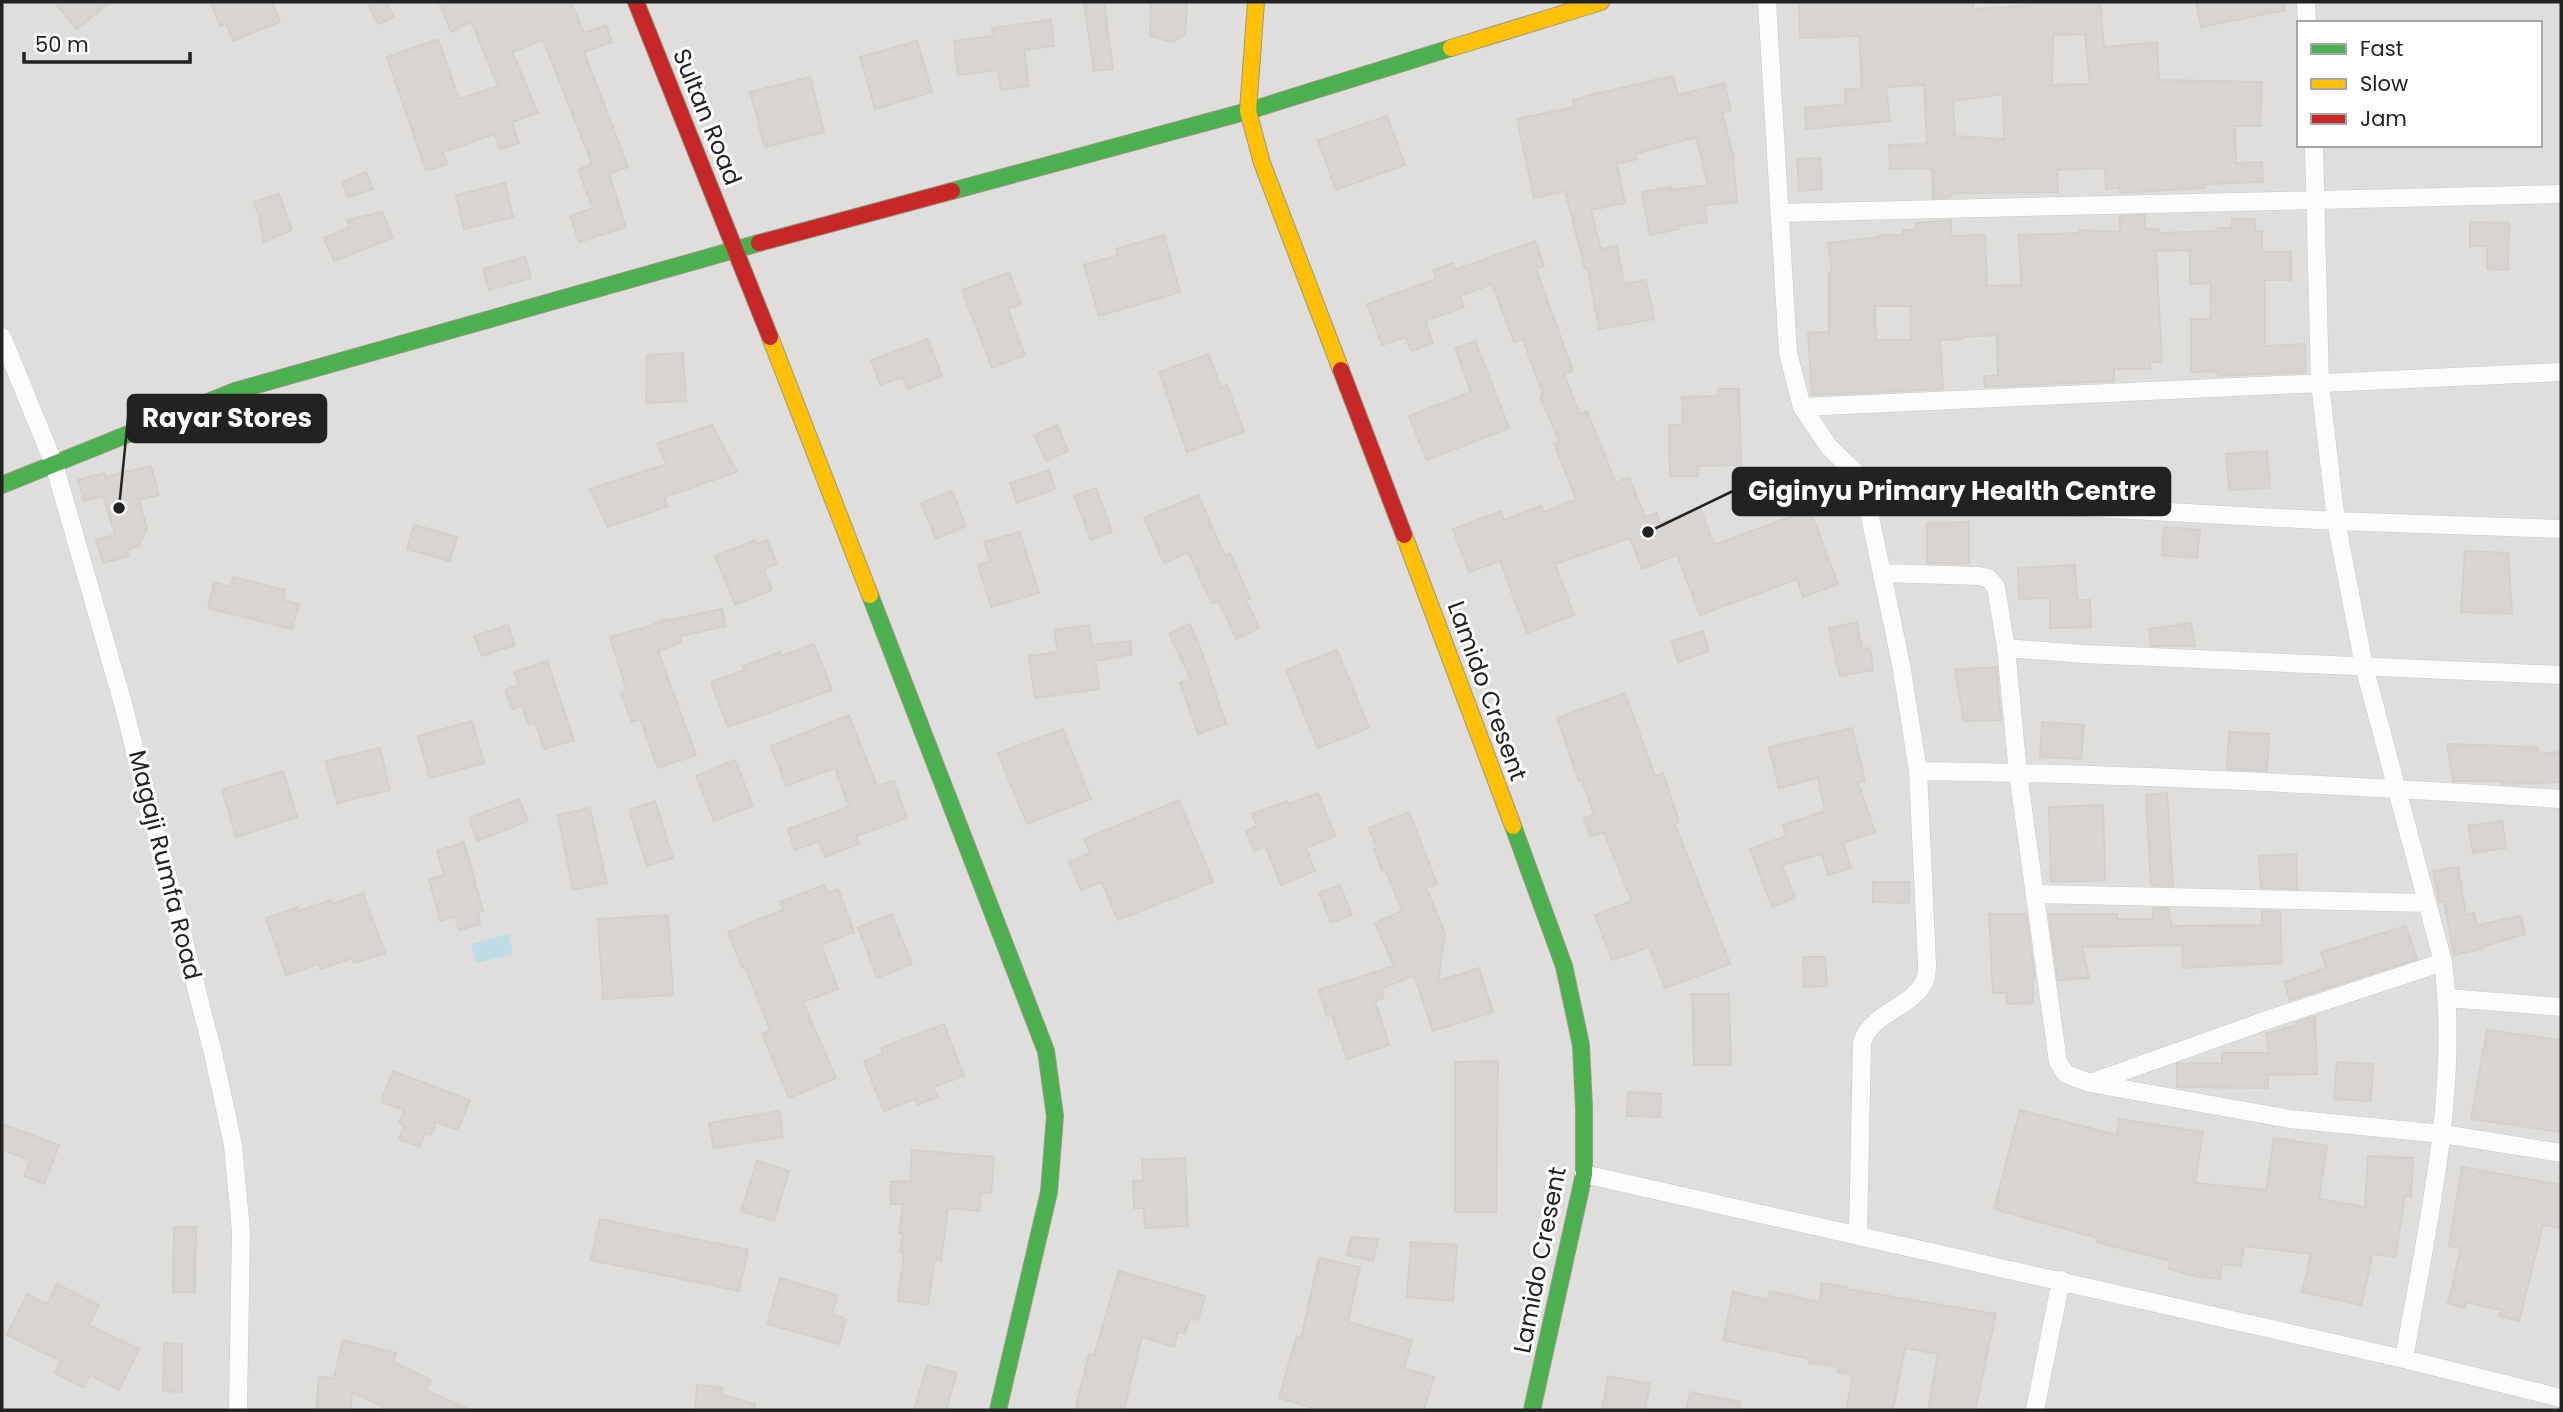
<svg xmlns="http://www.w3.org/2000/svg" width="2563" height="1412" font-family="Poppins,sans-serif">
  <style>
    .residential { fill: #dfdedc; fill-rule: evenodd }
    .water { fill: #bfdbe3 }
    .building { fill: #d7d4d2; stroke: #d3d0cc; stroke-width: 2; fill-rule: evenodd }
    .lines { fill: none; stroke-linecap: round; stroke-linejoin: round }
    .street-casing { stroke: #c9c8c7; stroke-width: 19 }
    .fast-casing { stroke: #999a82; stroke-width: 18 }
    .slow-casing { stroke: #999a82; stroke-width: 18 }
    .jam-casing { stroke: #999a82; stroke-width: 18 }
    .street { stroke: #fdfcfc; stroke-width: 18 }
    .fast { stroke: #4caf50; stroke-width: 16 }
    .slow { stroke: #ffc107; stroke-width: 16 }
    .jam { stroke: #c62828; stroke-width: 16 }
    .labels { text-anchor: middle; stroke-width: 6; stroke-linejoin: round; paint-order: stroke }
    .street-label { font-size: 24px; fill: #222; stroke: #fff }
    .leader { fill: none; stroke: #222; stroke-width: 2.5 }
    .callout-dot { fill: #222; stroke: #fff; stroke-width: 2.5 }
    .callout { fill: #222; stroke: #222; stroke-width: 2.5 }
    .callout-label { font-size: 26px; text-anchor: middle; font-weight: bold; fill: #fff }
  </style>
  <rect width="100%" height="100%" fill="#f0eeeb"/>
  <path class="residential" d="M2,2H2561V1410H2ZM2299,23H2540V145H2299Z"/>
  <path class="water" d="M509,934L513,954L476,963L471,944Z"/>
  <path class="building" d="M54,2H110L77,29Z
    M211,2H272L280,22L233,41L226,23L220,26Z
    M367,2H386L394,17L378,24Z
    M439,2H571L584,33L606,25L612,42L584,52L628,167L609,174L626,227L579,242L570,216L593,208L578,170L592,164L543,40L512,52L538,113L512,122L519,143L500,149L495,134L443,152L447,164L426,171L387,57L438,39L459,99L498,86L471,21L451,32Z
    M1084,2H1104L1113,69L1094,71Z
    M1151,2H1187L1185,35L1173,42L1150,36Z
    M1799,2H1973V9L2025,6V2H2100L2104,47L2157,42L2159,80L2262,82L2260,126H2235L2236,163L2262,162L2263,182L2204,184V188L2120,193V188L2106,189L2105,168L2057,170L2058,192L1960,193L1951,194V197L1933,198L1932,168L1890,169L1889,145L1927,144L1924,85L1886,87L1890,121L1806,129L1805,108L1846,104L1845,90L1862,88L1859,36L1800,38ZM2085,34L2090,84L2052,85L2053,35ZM2003,94L2004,139L1955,136L1953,101Z
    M2196,2H2284L2285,10L2201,27Z
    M1051,20L1054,46L1024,50L1029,86L1001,90L998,70L958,75L954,41L993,36L992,28Z
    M917,41L932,92L875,109L860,57Z
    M1673,76L1678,95L1724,83L1731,110L1722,113L1733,156L1737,202L1705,205L1707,222L1678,226L1679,229L1650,235L1642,192L1671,187V190L1708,185L1696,137L1635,154L1637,159L1617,164L1625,203L1591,210L1601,249L1617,246L1624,284L1646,280L1654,319L1599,329L1588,269H1585L1565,191L1534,198L1517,119L1575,107L1573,100L1590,95Z
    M810,77L824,132L765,147L750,92Z
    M1387,116L1405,165L1336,190L1318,140Z
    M1820,158L1822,189L1799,191L1797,159Z
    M366,172L373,189L348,197L342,182Z
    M505,183L513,217L464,229L456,195Z
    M279,194L292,230L264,242L258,213L253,202Z
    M382,212L393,238L334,261L324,238L350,227L347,220Z
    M2145,215V229H2159V233L2218,231V228H2232V219H2255V231H2262V252H2291V280H2265V346L2305,344L2306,372L2218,376V371L2191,372V319H2210L2211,283L2190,284V250L2156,251L2162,362H2150V369H2114V381L1985,387L1984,376H1998L1997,335L1962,337V339L1940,340L1943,389L1812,395L1808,333L1829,332V273H1832L1828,243L1880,237V235H1903V230H1916V223L1951,220V236L1985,235L1987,286L2021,285L2019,235L2080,233V230L2120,232V216ZM1875,306H1910L1911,340H1876Z
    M2470,222L2509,223L2508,270L2487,269V246H2470Z
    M1164,235L1180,292L1099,316L1084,265L1118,255L1116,249Z
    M1535,241L1544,266L1536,269L1573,371L1564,374L1580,414L1587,411L1616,483L1629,477L1645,517L1657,513L1660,523L1700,508L1714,545L1810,510L1838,584L1803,597L1797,579L1700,615L1677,555L1642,569L1630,538L1555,564L1574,615L1527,633L1500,561L1469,572L1453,529L1501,511L1504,520L1541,506L1544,512L1576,499L1554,443L1559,441L1540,396L1543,395L1523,339L1514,342L1492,284L1460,296L1464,307L1425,321L1433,343L1411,351L1406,337L1382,345L1367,304L1436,279L1433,270L1453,263L1455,270Z
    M525,257L531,278L489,290L483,269Z
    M1009,272L1021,304L1008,309L1025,355L992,368L962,290Z
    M928,339L942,376L908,389L903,377L880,385L871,360Z
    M1475,341L1509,428L1427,460L1409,416L1471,392L1455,348Z
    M683,353L686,401L646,403L647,355Z
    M1209,354L1221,388L1227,385L1244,432L1187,452L1159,372Z
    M1718,389H1739L1741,465L1698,466V476H1670L1669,425H1683L1682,397L1718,396Z
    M712,425L737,472L664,497L668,506L608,527L590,489L666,464L657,443Z
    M1057,425L1068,451L1046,461L1034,435Z
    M2267,451L2270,488L2229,490L2226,454Z
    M151,466L159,495L139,500L147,528L139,546L127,550L129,556L103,563L96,540L115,535L103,496L84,501L78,480L104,473L105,477Z
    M1049,470L1055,489L1017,503L1010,483Z
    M1096,488L1112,532L1091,540L1074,496Z
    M952,491L966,526L936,539L921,503Z
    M1198,495L1225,556L1230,553L1250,598L1246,600L1259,628L1236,639L1219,601L1212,604L1188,552L1164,563L1144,518Z
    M1969,522V564L1927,563V523Z
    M414,525L457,537L450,561L407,549Z
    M2164,527L2200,530L2197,558L2162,555Z
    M1020,532L1039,593L991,607L978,565L990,561L984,542Z
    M755,540L757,544L767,540L777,564L764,569L772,590L735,605L715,556Z
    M2465,551L2508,553L2512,614L2461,612Z
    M2075,565L2077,600H2090L2091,627L2050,628V598L2019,599L2018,568Z
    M233,577L285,590L283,600L299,604L292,629L208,608L214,582L231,587Z
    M722,609L726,626L681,636L680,643L658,651L696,755L658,768L640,719L632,722L621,693L627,691L610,637L650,626L665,619L670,620Z
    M1857,622L1862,650L1870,648L1873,670L1840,676L1829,628Z
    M2191,623L2195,646H2151L2149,629Z
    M1190,624L1200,647L1226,724L1198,734L1180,683L1191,679L1169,634Z
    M508,625L515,645L482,656L474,636Z
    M1089,625L1092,645L1130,641L1132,654L1095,661L1099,689L1035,698L1029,656L1058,652L1054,630Z
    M1703,631L1709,651L1678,662L1672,641Z
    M814,644L832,690L728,727L711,682L745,670L743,666L780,652L782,656Z
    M1337,650L1369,728L1318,748L1286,670Z
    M547,661L574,740L544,749L535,722L529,725L522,706L512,709L505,690L519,685L514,672Z
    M1996,667L2001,720L1964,721L1955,670Z
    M1625,693L1655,776L1663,773L1679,822L1675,824L1730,964L1665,988L1649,947L1612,960L1595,915L1632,901L1604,832L1590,836L1584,818L1594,815L1582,780L1579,781L1557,718Z
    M849,715L877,786L894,781L907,818L856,836L859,844L825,857L819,841L795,850L788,829L849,807L835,768L786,786L771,746Z
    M472,721L484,763L430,778L418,736Z
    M2042,722L2084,725L2081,759L2040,757Z
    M1852,728L1865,781L1858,783L1875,832L1843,843L1851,868L1828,875L1822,854L1782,865L1795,898L1772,907L1750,849L1786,836L1783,825L1825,811L1818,778L1779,788L1769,747Z
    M1063,729L1091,799L1027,824L998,753Z
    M2229,732L2269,734L2267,771L2227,769Z
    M2447,744L2537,747L2538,754L2561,752V782L2502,784V781H2453Z
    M380,748L390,790L337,803L326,761Z
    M735,760L753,806L714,821L696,776Z
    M283,771L297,817L236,837L222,790Z
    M1318,793L1335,836L1306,848L1315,871L1281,885L1265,846L1254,851L1246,831L1257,826L1252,814L1287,801L1288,804Z
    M2167,793L2173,886L2151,885L2146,795Z
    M519,799L528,821L477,841L469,818Z
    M1179,800L1213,882L1118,920L1102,882L1081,890L1069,862L1090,853L1084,839Z
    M655,801L673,858L647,866L629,810Z
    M2103,805L2105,880L2051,882L2049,807Z
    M590,808L607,883L573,890L558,815Z
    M1409,812L1437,884L1426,888L1445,933L1438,981L1479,968L1493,1012L1433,1031L1414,975L1381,989L1384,998L1375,1001L1389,1045L1347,1059L1332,1015L1327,1016L1319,990L1394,966L1375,923L1402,911L1385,868L1382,870L1374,849L1377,848L1369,828Z
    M2502,821L2506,848L2473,853L2468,826Z
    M464,842L483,911L478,912L480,924L459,930L455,917L440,921L429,879L444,875L437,851Z
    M2296,854L2297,889L2261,888L2259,856Z
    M2458,867L2466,915L2474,913L2477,925L2521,916L2525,934L2481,947L2482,949L2454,955L2444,901L2439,902L2433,871Z
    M1873,882H1909V903L1873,902Z
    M824,885L828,893L838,889L854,932L821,945L838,989L803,1002L836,1078L789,1098L762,1034L770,1030L745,967L742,968L728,932L783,910L780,902Z
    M1340,885L1352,915L1331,923L1319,893Z
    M363,893L385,953L354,963L352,958L320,969L318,964L286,975L266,918L298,907L299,911L331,900L332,904Z
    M2153,908H2168L2172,926L2262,925V911H2280L2282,963L2183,968L2182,945L2082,947L2089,978L2058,980L2049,914H2117V919H2153Z
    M892,914L912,964L877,978L858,927Z
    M1989,914H2026L2035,981H2033V1003L2007,1004V993H1993Z
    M668,915L673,995L603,999L598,919Z
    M2406,926L2417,959L2290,1000L2284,982L2326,968L2321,952Z
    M1803,957H1825L1827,986L1804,987Z
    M1692,994H1729L1731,1065H1694Z
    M2315,1016L2317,1074L2268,1075V1088L2177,1087V1064L2222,1063V1053H2269L2266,1033L2298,1025L2297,1022Z
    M944,1024L964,1076L934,1087L938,1097L917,1105L915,1099L884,1111L864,1061L883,1054L881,1048Z
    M2487,1030L2561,1040V1132L2471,1119Z
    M1498,1061L1496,1212H1455V1062Z
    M2337,1062L2373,1064L2371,1101L2334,1099Z
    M393,1071L470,1100L458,1130L436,1122L431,1135L425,1133L420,1147L399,1139L404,1126L399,1123L404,1110L381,1102Z
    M1628,1092L1661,1094L1660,1117L1627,1116Z
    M2020,1110L2117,1135L2119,1119L2203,1132L2195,1183L2266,1190L2274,1138L2327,1146L2319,1199L2365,1207L2368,1156L2413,1158L2411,1197L2405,1196L2395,1257L2373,1254L2361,1305L2302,1292L2311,1254L2244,1246L2241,1266L2222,1264L2220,1279L2199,1277L2169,1269L2171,1261L2097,1242L2098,1238L1994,1209Z
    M779,1111L783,1137L714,1148L709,1123Z
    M2,1124L59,1145L44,1184L24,1176L30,1160L2,1150Z
    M912,1150L994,1157L991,1193L981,1192L979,1211L948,1208L941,1260L935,1259L928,1305L898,1301L904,1253L900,1252L903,1234L899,1233L903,1204H891V1182L910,1181Z
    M1185,1158L1188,1226L1145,1228L1144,1208H1134L1133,1181H1143L1142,1160Z
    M757,1161L789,1171L774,1221L741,1211Z
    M2462,1167L2561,1185V1228L2543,1225L2519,1321L2499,1316L2501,1310L2466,1302L2465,1308L2448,1303L2461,1248L2449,1246Z
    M600,1219L748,1250L739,1291L591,1260Z
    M174,1227H196L195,1292H173Z
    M1351,1237L1378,1239L1373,1261L1347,1255Z
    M1411,1242L1457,1245L1453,1301L1407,1297Z
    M1319,1258L1360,1267L1348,1322L1412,1340L1404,1368L1434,1377L1424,1410H1320L1279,1398L1297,1336L1301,1338Z
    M1119,1271L1205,1296L1198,1320L1190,1318L1185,1334L1178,1332L1174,1347L1142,1337L1124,1410H1075L1089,1354L1094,1355Z
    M780,1278L837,1295L832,1314L846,1319L839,1344L767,1324Z
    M1822,1283L1847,1287V1289L1996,1314L1975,1410H1928L1938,1354L1905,1348L1893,1410H1846L1853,1375L1838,1372L1839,1367L1809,1363L1810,1359L1723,1340L1733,1292L1768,1300L1770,1291L1819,1302Z
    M57,1284L99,1305L89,1325L139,1349L119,1390L90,1375L84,1388L55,1373L61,1361L7,1335L27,1294L47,1304Z
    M343,1340L396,1353L393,1362L431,1380L426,1390L470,1410H390L352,1392L351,1410H316L319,1377L334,1378Z
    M164,1343L182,1344V1392L163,1391Z
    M927,1365L957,1373L946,1410H914Z
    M1608,1376L1650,1384L1645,1410H1602Z
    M697,1385L722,1387V1395L755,1404V1410H695Z
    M1690,1392L1740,1402L1739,1410H1686Z"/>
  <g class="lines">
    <g class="street-casing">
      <path id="street" d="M1767,2L1788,353L1802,407L1829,447L1862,479L1885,493L1912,498L2336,521L2561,529
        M2306,2L2307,23
        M2314,145L2320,384L2336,521L2364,666L2443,962C2460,1090 2426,1232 2404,1359
        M1779,213L2561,194
        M2,337L54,464L122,700L213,1053L233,1145L241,1231L238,1410
        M1802,407L2561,372
        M1882,573L1979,576L1988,578L1996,587L2006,648L2018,773L2058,1062L2066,1074L2090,1083L2290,1119L2443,1134L2561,1153
        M2006,648L2084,654L2561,675
        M1918,771C2133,774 2347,785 2561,799
        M2035,894L2427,903
        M2448,998L2561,1007
        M2093,1082L2270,1019L2443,962
        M1584,1174L2404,1359L2561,1398
        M1858,1235L1862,1042C1873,1011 1914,1007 1925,980C1927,975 1927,968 1927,963L1918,771L1901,664L1862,479
        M2035,1410L2061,1280"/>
    </g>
    <g class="fast-casing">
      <path id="fast" d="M952,191L1248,111L1451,48
        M2,485L235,391L759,243
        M870,595L1046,1051L1055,1116L1049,1192L998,1410
        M1513,826L1564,966L1581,1045L1584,1109V1174L1532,1410"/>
    </g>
    <g class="slow-casing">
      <path id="slow" d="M1256,2L1248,111L1262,163L1341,370
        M1451,48L1601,2
        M770,337L870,595
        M1404,535L1513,826"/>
    </g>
    <g class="jam-casing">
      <path id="jam" d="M636,2L770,337
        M759,243L952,191
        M1341,370L1404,535"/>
    </g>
    <use href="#street" class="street"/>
    <use href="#fast" class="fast"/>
    <use href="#slow" class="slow"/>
    <use href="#jam" class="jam"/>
  </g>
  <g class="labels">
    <g class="street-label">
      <text transform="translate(707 117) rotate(68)" y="8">Sultan Road</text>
      <text transform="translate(1487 691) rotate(70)" y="8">Lamido Cresent</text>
      <text transform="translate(165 865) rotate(76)" y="8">Magaji Rumfa Road</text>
      <text transform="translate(1540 1260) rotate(-79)" y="8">Lamido Cresent</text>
    </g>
  </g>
  <path class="leader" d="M119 508L128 418M1648 532L1733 491"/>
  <g class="callout-dot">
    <circle cx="119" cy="508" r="7"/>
    <circle cx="1648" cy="532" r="7"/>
  </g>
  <g class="callout">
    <rect x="128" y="395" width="198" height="47" rx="7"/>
    <rect x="1733" y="468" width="437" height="47" rx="7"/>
  </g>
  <g class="callout-label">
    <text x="227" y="427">Rayar Stores</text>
    <text x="1952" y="500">Giginyu Primary Health Centre</text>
  </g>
  <rect width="2563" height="1412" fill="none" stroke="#222222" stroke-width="7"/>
  <rect x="2297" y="21" width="245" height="126" fill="#ffffff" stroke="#a7a7a7" stroke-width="2"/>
  <rect x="2311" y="44" width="35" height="10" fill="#4caf50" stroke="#a7a7a7" stroke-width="2"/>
  <text x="2360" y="56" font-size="21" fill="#222222">Fast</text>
  <rect x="2311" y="79" width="35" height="10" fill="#ffc107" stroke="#a7a7a7" stroke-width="2"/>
  <text x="2360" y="91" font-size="21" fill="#222222">Slow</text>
  <rect x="2311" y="114" width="35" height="10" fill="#c62828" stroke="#a7a7a7" stroke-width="2"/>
  <text x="2360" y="126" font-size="21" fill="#222222">Jam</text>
  <path d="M24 52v10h166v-10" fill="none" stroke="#222222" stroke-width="3.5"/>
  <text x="35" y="52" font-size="21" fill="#222222" stroke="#ffffff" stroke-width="5" paint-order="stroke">50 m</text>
</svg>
